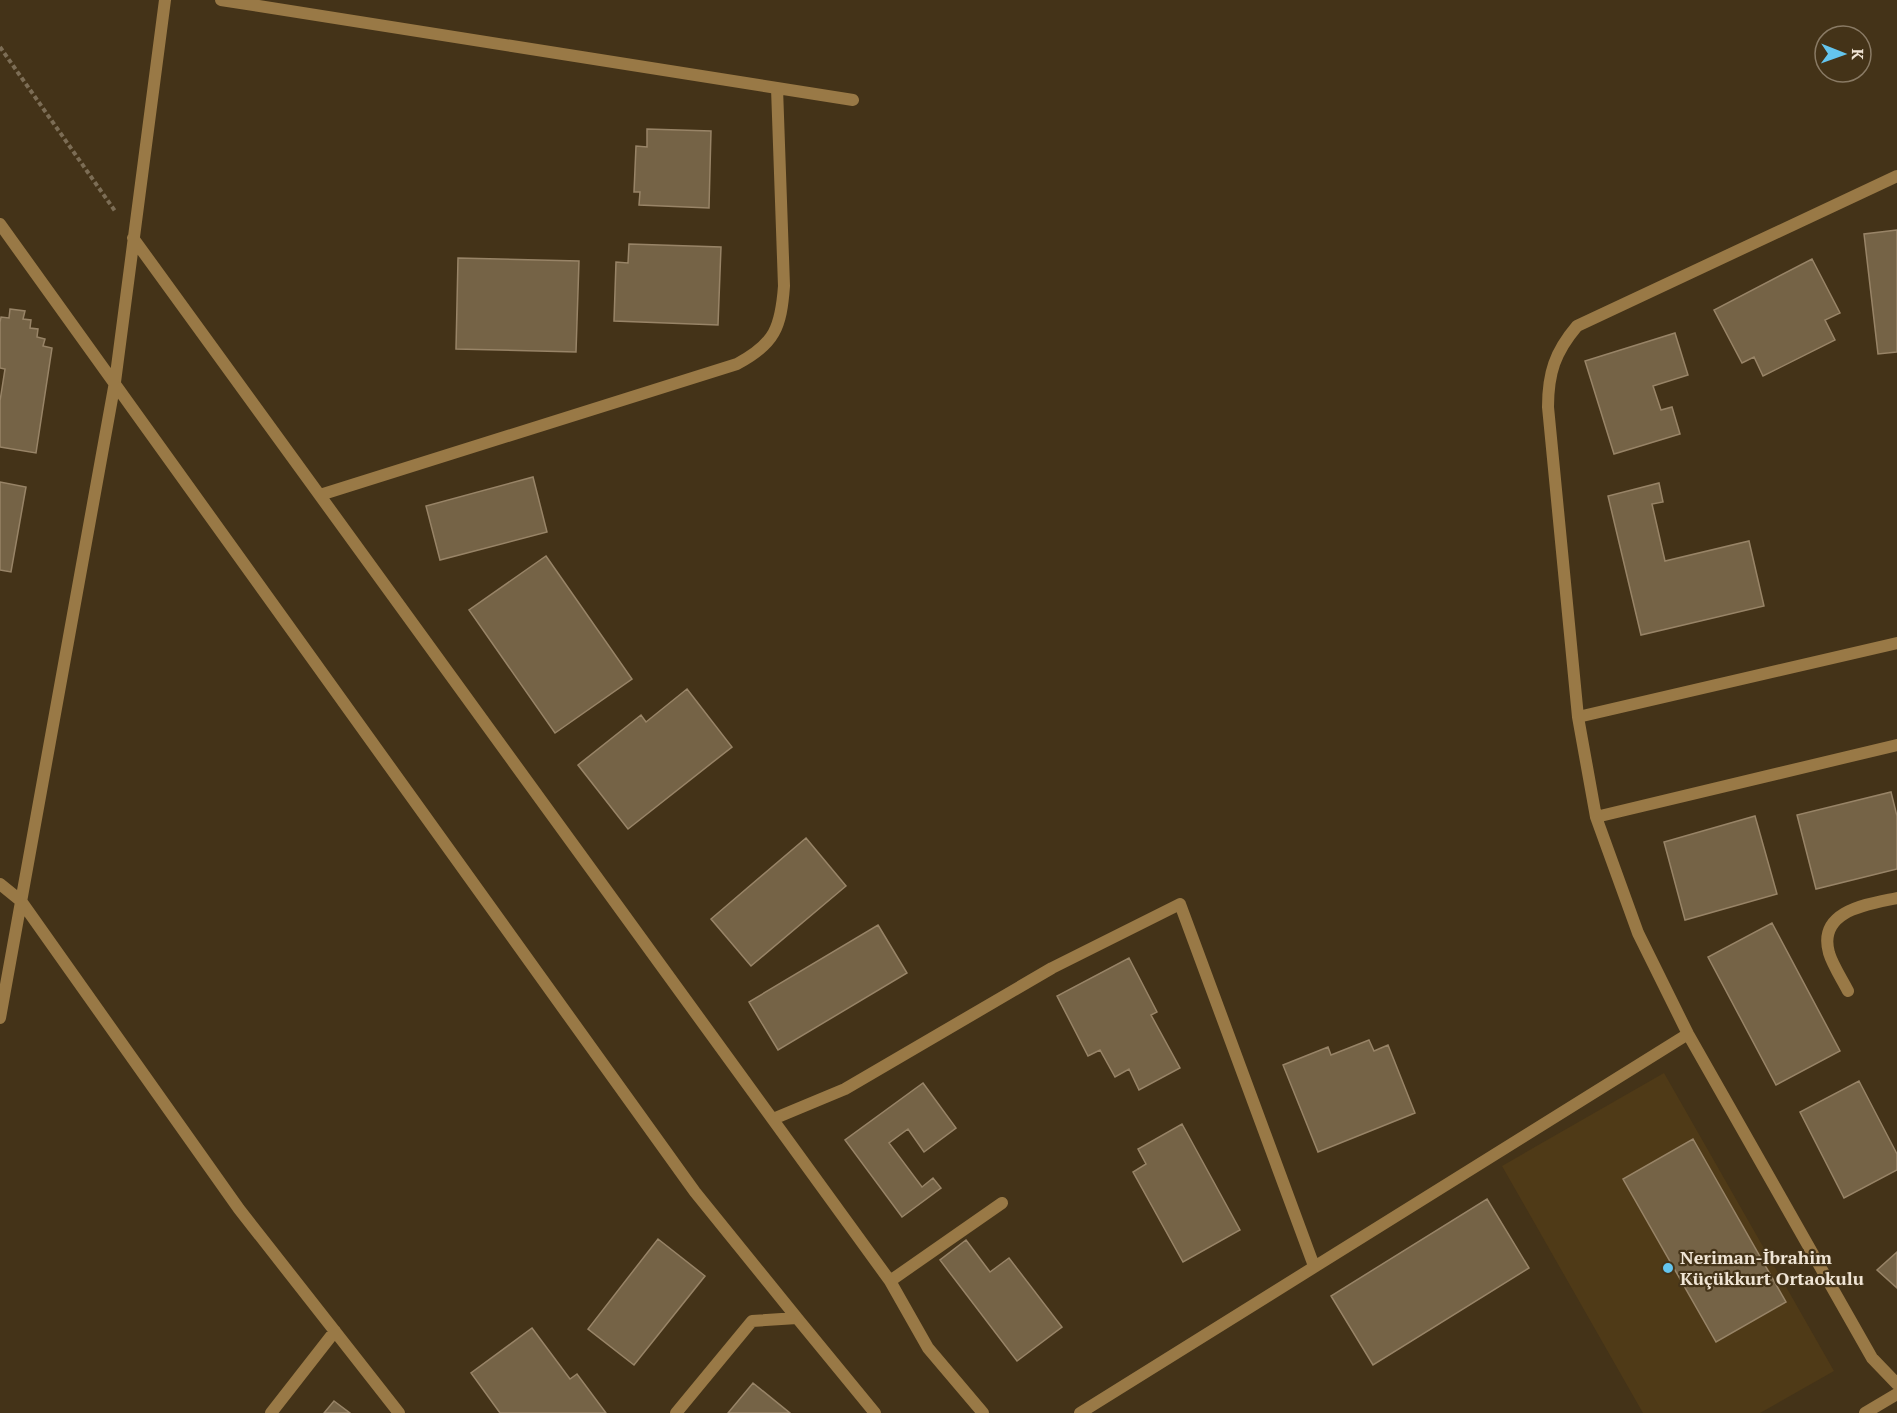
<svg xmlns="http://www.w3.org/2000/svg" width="1897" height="1413" font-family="'PT Serif',serif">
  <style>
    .built { fill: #4f3a17 }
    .building { fill: #756346; stroke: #988467; stroke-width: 1.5 }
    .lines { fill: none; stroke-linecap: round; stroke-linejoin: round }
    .path { stroke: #7c6d55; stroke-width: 4; stroke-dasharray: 4.5 3; stroke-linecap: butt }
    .minor { stroke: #997946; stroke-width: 12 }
    .poi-dot { fill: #64c5ee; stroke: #443318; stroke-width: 2 }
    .labels { text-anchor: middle; stroke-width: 4.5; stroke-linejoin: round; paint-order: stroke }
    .poi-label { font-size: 18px; font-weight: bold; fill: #f0e5d5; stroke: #443318; text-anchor: start }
  </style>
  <rect width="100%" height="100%" fill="#443318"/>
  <path class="built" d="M1664,1073L1834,1371L1760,1413H1643L1502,1166Z"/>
  <path class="building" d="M647,129L711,131L709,208L639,205L640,192H634L636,146L647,147Z
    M1897,230V352L1878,354L1864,234Z
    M629,244L721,247L718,325L614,321L616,262L628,263Z
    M458,258L579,261L576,352L456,349Z
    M1812,259L1840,313L1825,320L1835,340L1763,376L1754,357L1742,363L1714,310Z
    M10,309L25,311L23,319L31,320L30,328L38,329L37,337L45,339L43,346L52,348L36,453L0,447V401L5,369L0,368V322L1,317L9,318Z
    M1675,333L1688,375L1653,386L1661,410L1672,407L1680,434L1614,454L1585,361Z
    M533,477L547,532L440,560L426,506Z
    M0,482L26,487L11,572L0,570Z
    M1659,483L1663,502L1652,504L1665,561L1749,541L1764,606L1641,635L1608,496Z
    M546,556L632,679L555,733L469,610Z
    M687,689L732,747L628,829L578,765L641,715L646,722Z
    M1891,792L1897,816V869L1816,889L1797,815Z
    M1755,816L1777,894L1685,920L1664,842Z
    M806,838L846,886L751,966L711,919Z
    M1772,923L1840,1051L1776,1085L1708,957Z
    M878,925L907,973L778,1050L749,1002Z
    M1129,958L1157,1012L1151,1015L1180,1068L1139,1090L1129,1069L1115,1077L1100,1050L1088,1056L1057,996Z
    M1369,1040L1374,1051L1388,1045L1415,1113L1318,1152L1283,1065L1328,1047L1331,1055Z
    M1859,1081L1897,1154V1170L1844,1198L1800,1112Z
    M923,1083L956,1128L924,1152L908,1129L889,1143L922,1187L933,1178L941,1188L902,1217L845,1140Z
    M1182,1124L1240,1230L1183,1262L1133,1172L1146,1164L1138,1149Z
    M1693,1139L1786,1302L1716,1342L1623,1179Z
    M1487,1199L1529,1268L1373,1365L1331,1296Z
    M658,1239L705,1276L634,1365L588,1329Z
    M966,1240L990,1272L1009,1258L1062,1327L1017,1361L940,1260Z
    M1897,1252V1288L1877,1270Z
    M532,1328L570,1379L577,1374L606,1413H500L471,1373Z
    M753,1383L790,1413H728Z
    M334,1401L350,1413H324Z"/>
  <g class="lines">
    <path class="path" d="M0,47L115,211"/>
    <path class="minor" d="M221,0L853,100
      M1897,176L1577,326C1555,352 1548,373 1548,407L1578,717L1596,817L1638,933L1688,1034L1872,1358L1897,1384
      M0,224L695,1192L797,1318
      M133,238L890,1281
      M320,495L737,364C775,344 781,327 784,286L777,88
      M1578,717L1897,643
      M1596,817L1897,745
      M0,884L21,901L239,1209L399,1413
      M1848,991C1842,979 1833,966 1829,953C1817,910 1869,904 1897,898
      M0,1018L115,382L165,0
      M773,1119L845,1089L1052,968L1180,904L1314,1266
      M271,1413L335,1331
      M676,1413L752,1321L797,1318L875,1413
      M983,1413L928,1348L890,1281L1002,1203
      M1080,1413L1688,1034
      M1865,1413L1897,1394"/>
  </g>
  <circle class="poi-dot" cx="1668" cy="1268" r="6"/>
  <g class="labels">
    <g class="poi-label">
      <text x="1680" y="1264">Neriman-İbrahim<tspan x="1680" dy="21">Küçükkurt Ortaokulu</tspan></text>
    </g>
  </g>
  <g transform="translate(1843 54) rotate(91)"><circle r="28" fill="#443318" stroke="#897a64" stroke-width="1.5"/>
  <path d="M0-4.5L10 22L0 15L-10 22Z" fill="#64c5ee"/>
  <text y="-9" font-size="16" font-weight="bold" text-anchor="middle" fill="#f0e5d5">K</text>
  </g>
</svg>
